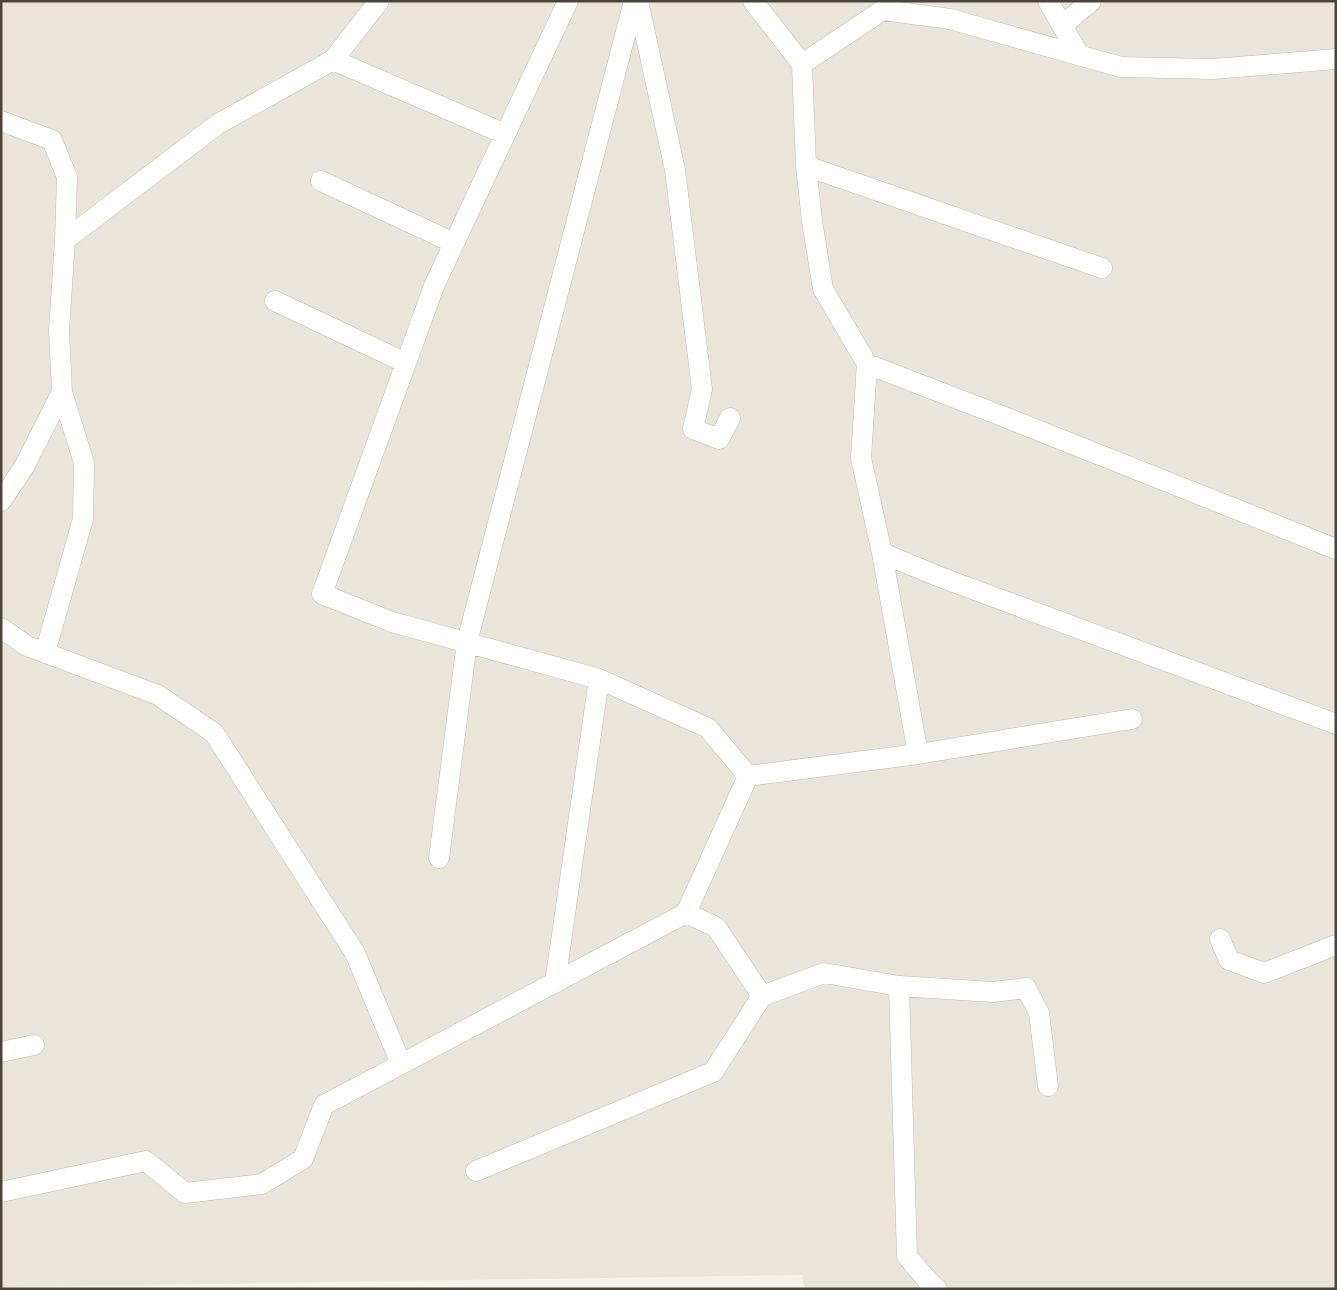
<svg xmlns="http://www.w3.org/2000/svg" width="1337" height="1290" font-family="'Exo 2',sans-serif">
  <style>
    .residential { fill: #eae5da }
    .lines { fill: none; stroke-linecap: round; stroke-linejoin: round }
    .minor-casing { stroke: #c2bbae; stroke-width: 21 }
    .minor { stroke: #fff; stroke-width: 20 }
  </style>
  <rect width="100%" height="100%" fill="#f6f3ec"/>
  <path class="residential" d="M1,1H1336V1289H805L802,1275L1,1287Z"/>
  <g class="lines">
    <g class="minor-casing">
      <path id="minor" d="M568,1L434,286L322,594L392,622L599,679L708,728L748,776L918,754L882,553L861,458L867,364L823,289L812,221L806,166L802,64L883,10L950,19L1121,67L1213,69L1336,59
        M638,1L675,170L702,389L693,429L719,439L730,418
        M753,1L802,64
        M1048,1L1079,55
        M1062,26L1091,1
        M333,60L505,134
        M1,121L52,140L67,177L65,240L59,330L62,392L24,467L1,501
        M806,166L1102,268
        M321,181L454,243
        M65,240L218,124L333,60L379,1
        M275,301L406,363
        M867,364L1002,416L1336,549
        M882,553L940,577L1336,724
        M1,628L27,646L158,695L214,733L355,953L401,1064
        M45,653L83,519L84,463L62,392
        M918,754L1132,719
        M439,858L467,642L634,1
        M1220,939L1229,960L1264,973L1336,945
        M555,983L599,679
        M899,986L907,1256L927,1280L937,1289
        M762,996L824,973L899,986L993,992L1026,988L1039,1013L1048,1086
        M1,1052L34,1045
        M476,1171L713,1072L762,996L716,927L686,913
        M1,1192L146,1161L185,1193L262,1184L303,1159L324,1105L686,913L748,776"/>
    </g>
    <use href="#minor" class="minor"/>
  </g>
  <rect width="1337" height="1290" fill="none" stroke="#4b4439" stroke-width="5"/>
</svg>
